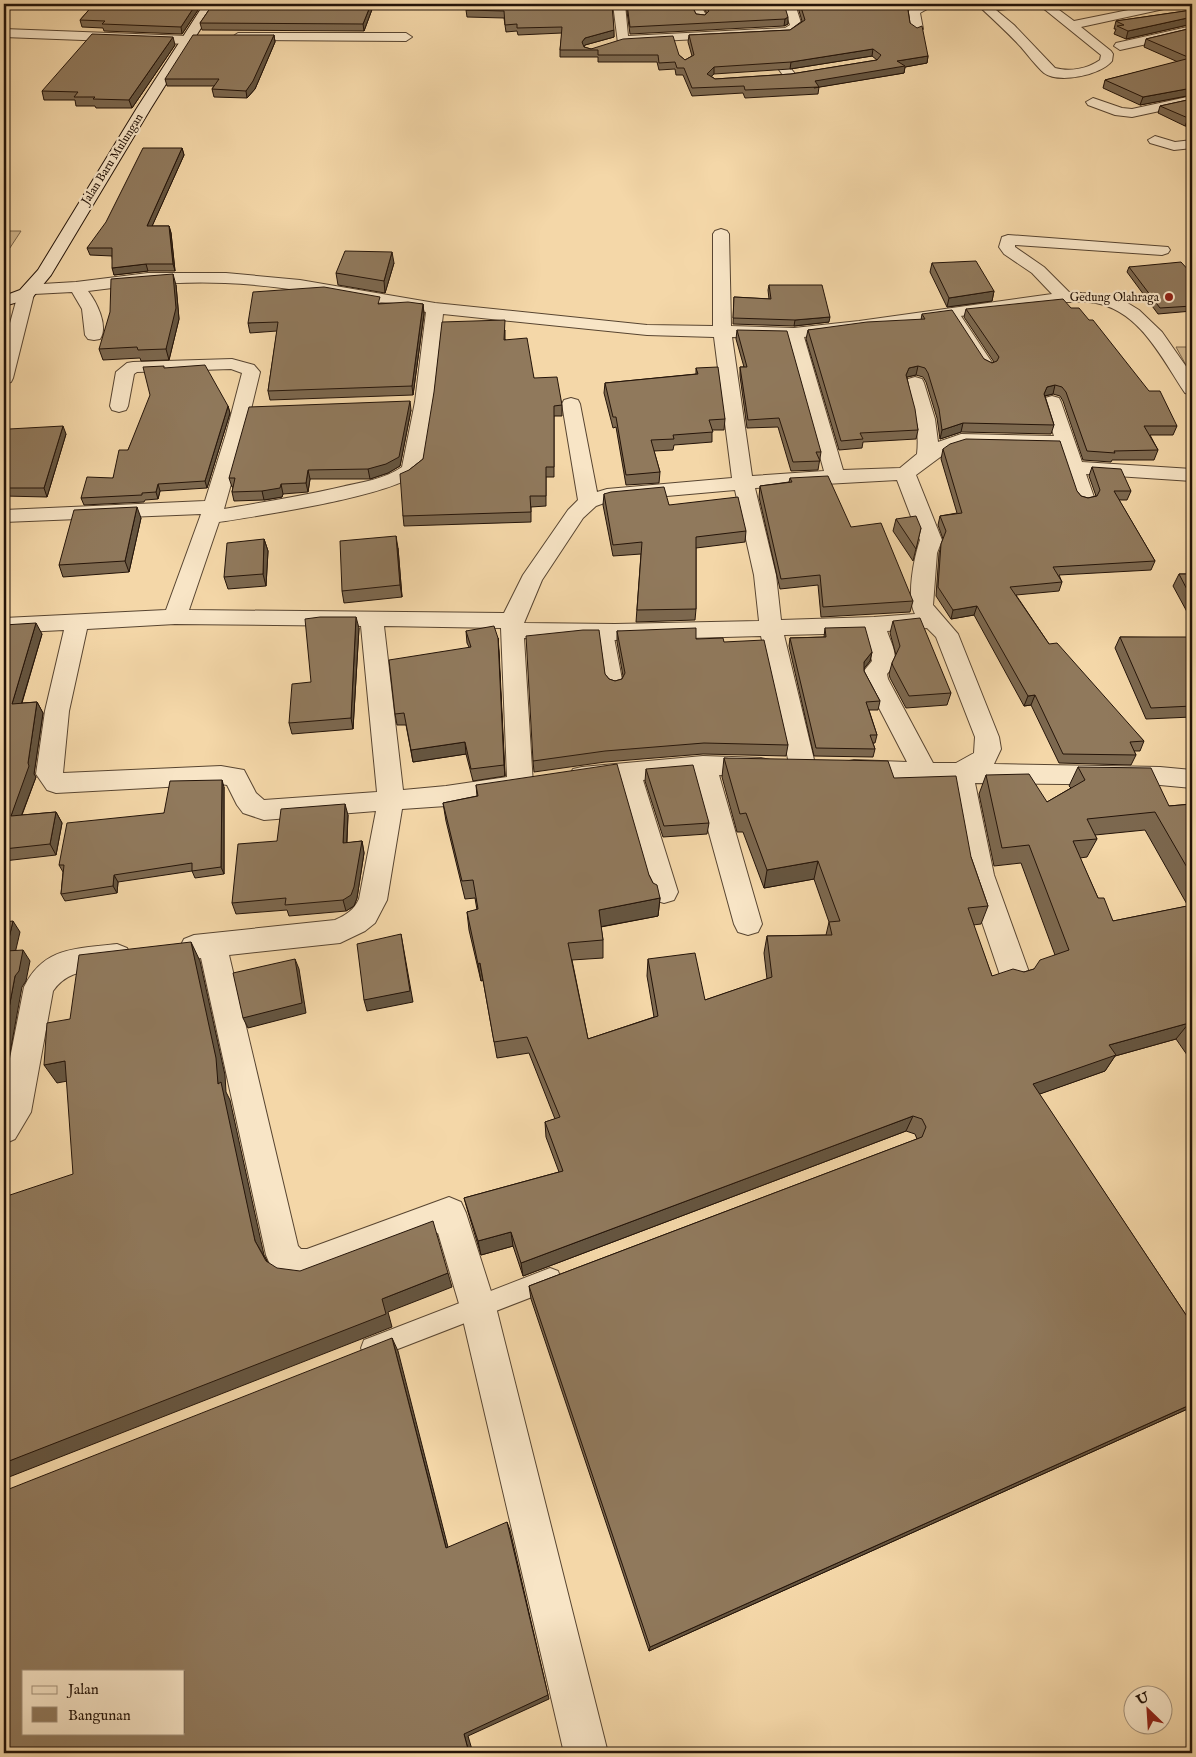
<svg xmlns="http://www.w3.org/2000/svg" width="1196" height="1757" font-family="'IM FELL English',serif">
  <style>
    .green { fill: #d1b68d; stroke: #7a654b }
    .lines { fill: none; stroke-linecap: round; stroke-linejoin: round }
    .lane-casing { stroke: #584531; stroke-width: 2 }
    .street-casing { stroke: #584531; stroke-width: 2 }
    .secondary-casing { stroke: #241409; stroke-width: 2 }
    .path { stroke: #241409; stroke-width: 1; stroke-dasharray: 0.5 1; stroke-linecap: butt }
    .lane { fill: #f8e5c6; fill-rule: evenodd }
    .street { fill: #f8e5c6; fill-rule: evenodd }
    .secondary { fill: #f8e5c6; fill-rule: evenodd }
    .wall { fill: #7c684f; stroke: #241409; fill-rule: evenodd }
    .shaded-wall { fill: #655540; stroke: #241409 }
    .building { fill: #90795c; stroke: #241409; fill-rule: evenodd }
    .poi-dot { fill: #8f2418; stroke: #f8e5c6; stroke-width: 2 }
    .labels { text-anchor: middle; stroke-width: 4.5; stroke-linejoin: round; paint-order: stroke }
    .far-street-label { font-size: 12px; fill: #241409; stroke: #f8e5c6 }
    .far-poi-label { font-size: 12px; fill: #241409; stroke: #f8e5c6; text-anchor: end }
  </style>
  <rect width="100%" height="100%" fill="#f4d7a8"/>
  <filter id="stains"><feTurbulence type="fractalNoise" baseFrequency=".004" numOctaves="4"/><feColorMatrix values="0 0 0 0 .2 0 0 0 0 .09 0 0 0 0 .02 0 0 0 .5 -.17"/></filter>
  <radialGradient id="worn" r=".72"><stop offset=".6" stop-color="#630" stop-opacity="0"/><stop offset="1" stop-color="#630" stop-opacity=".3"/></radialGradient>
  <path class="green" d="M4,231H21L4,257Z
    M1176,347H1192V376Z"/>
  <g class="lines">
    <g class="lane-casing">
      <path id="lane" d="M953,309L957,310L995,367L993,369L989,370L983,367L948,312Z
        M606,627L611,629L613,632L623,685L620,689L615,690L610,689L607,685L599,632L601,629Z
        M550,1268L558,1271L561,1279L558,1287L372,1359L364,1356L361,1348L364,1340Z"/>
    </g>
    <g class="street-casing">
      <path id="street" d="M613,4H625L628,36L785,28L790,25L783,4H795L802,26C792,37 779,35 765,36L796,75L790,79L785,78L757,39L760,36L618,43Z
        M688,4H700L707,17L705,20H697Z
        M921,4H936L920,13L923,29L917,33L911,29L908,11Z
        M985,4H1034L1028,7L996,10L1014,25L1055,68C1070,72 1087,69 1100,60L1101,55L1038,4H1051L1074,21L1158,4H1179L1173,7L1081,27L1111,51L1113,54L1112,61C1101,75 1059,84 1044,73C1036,66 1028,55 1021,47C1009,34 996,22 982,9L980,7Z
        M1192,26V34L1120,50L1114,46L1116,43Z
        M4,29L188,36L194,40L188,44L4,37Z
        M238,33H406L412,37L406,41L234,40L232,37Z
        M1192,96V104L1132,117L1115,115L1088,105L1086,102L1093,98L1122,108L1132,109Z
        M1155,136L1175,142L1192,140V148L1174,150L1150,143L1148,140Z
        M721,229L727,231L729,234L731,326L794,328L859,321L1052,294L1032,273L1004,254L999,247L1002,237L1008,235L1168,247L1170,250L1168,253L1162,255L1015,245V247L1044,267L1069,292L1105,295L1126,302L1139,310L1162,332L1192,375V395L1185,393C1162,359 1141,312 1096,303C1086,301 1075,302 1065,302L804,337L843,470L900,468L917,454C920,429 913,407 906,383L908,379L915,377L922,379L924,383L935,419L938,442L961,434L1054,436L1043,402L1045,398L1052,396L1059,398L1061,402L1082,462L1192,469V481L1086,474L1095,500L1092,504L1085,506L1078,504L1075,500L1058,448L963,446L947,452L916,475L942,540L937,553L933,605L958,634L999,737L1001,749L994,764L1160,767L1192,770V788L1160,785L975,783L994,875L1030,975L1025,984L1015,987L1005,984L1000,975L966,875L949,782L854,778L845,776L841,769L845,762L854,760L907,762L864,679L863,672L872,661L865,633L784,635L816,768L812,775L803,777L794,775L790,768L761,636L615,640L524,638L533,785L529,792L446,806L402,809L387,900L375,923L365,931L340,943L229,955L298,1246L301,1249H307L449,1197L461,1202L466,1213L496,1307L608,1753H564L460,1307L438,1233L307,1283C283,1283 275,1277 266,1255L201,958L194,959L184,955L180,947L184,939L194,935L335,920C346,915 354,910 359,899L376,811L264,820L243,813L237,805L227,785L221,784L56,793L47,790L36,774L45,711L64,630L4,633V618L166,610L201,514L4,522V510L205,501L226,434L242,373L231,369L137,372L134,374L128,406L126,410L119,412L112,410L110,406L116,372L127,363L133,362L232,359L254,365L260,372L245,434L224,509C263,502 303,496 341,487C362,482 385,479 402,467L415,402L426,312C360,300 293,286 225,283C179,281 134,285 88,291C96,301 109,326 100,339L94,340L88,339L85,335L82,309L72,292L34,294L13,378L11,382L4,384V345L18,294L25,285L76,282L148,273H226L300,280L435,303L647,325L713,326V234L715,231ZM443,314L647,335L714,337L732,478L607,489L597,492L580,404L578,400L571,398L564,400L562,404L578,500L568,510L523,575L504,613L189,610L219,522C256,516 404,495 422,469L433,402ZM732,337L787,338L824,471L752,476ZM897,480L920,540C914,557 906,598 915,614L874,617L781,620L776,575L755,488ZM735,490L754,575L759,621L615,624L524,623L542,580L583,518L596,506L610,501ZM175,624L361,626L377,792L264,800L256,793L244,770L221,766L63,773L69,711L87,629ZM384,626L501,628L507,777L446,786L403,790ZM927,628L936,637L975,737L974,753L956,763H933L888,679L887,674C901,659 893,648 887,631Z
        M703,756L761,758L770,760L774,767L770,774L761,776L719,775L762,924L758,932L748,935L738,932L734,924L693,775L643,780L678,892L674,900L664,903L654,900L650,892L618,782L582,785L573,783L569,776L573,769L582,767Z
        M117,944L127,948L131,956L127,964C99,974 72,964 53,991L31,1112L15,1139L4,1144V1089L24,987C44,946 77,949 117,944Z"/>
    </g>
    <g class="secondary-casing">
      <path id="secondary" d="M204,4H216L151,108L51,275L32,298L4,306V296L20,290L38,270L137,108Z"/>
    </g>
    <path class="path" d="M4,112H6"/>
    <use href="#lane" class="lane"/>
    <use href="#street" class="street"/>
    <use href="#secondary" class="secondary"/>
  </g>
  <path class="wall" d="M94,4H202L182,34L104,31L103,28L82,27L80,20Z
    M213,4H374L364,31L202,30L200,23Z
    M612,4L614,37L585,45L584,47L591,49L679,55L685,60L692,56L688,42L689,35L790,30L802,21L797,4H915V5L908,9L910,23L928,56L927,63L905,67L904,73L819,87L818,94L745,98L743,93L692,96L683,75H676L675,69L659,70L657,62H598V57H560V50L562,33L518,35L517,31L506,32L504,18L467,17L466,10ZM872,56L877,60L791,74L715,79L711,76L714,74L790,69Z
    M626,4H691L696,14L705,15L707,14L702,4H784L788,24L784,26L630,34Z
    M1192,10V25V24L1126,39L1114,34L1116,29H1114L1116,21Z
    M1192,28V95L1140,105L1103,88L1105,80L1178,62L1144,47L1146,39Z
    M274,35L275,42L255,89L247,98L214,97L212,89L214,86H167L165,79Z
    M175,45L132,108H96L95,106H76L75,100H44L42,91Z
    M1192,99V125L1185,126L1158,113L1160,106Z
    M182,148L184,155L152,226H169L171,233L175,271H148L114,275L112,256L90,255L87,248Z
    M394,263L385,293L338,285L336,273Z
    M932,263L994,291L992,301L947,307L930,272Z
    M1129,267L1192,274V311L1158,314L1127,272Z
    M176,285L179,319L169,360L141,361L140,358L103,360L99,349Z
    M769,285L829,322L794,326L733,324L734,297L769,299L768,290Z
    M381,303L423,304L424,314L413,395L270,400L268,391L277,331L250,333L248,323Z
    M966,309L1177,426L1173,435H1150L1158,450L1154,460H1112L1111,462L1083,460L1063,401L1060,396L1053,394L1045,396L1054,425L1051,434L961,432L940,439L937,418L926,382L923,377L916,375L907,377V378L918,430L916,439L863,442L862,448L839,450L806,339L808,330L921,320L922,314L984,359L992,363L994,362L964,317Z
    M505,330V339L534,378L562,405V416H554V477H546V506L531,507V522L404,526L403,516L409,470L423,459Z
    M737,330L821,452L818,470L791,471L778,427L747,428L740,376V367H744L736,339Z
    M165,368L228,406L230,413L207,488L160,491L158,499L145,500L144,502L84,505L81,498L113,478L128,450Z
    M696,368L725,419L724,430H712V442L674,445L673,450L654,451L660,472L659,483L626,485L616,427L613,428L604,393L605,383L696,374Z
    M411,410L400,466L388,473L370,479H310L308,492L283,494L282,497L264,500L234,501L232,492L233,487H232L229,478Z
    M66,434L47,497L4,496V442Z
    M943,449L1077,491L1081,496L1088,498L1096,496L1089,476L1092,467L1131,491L1127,500H1119L1155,561L1151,570L1059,575L1062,582L1059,591L1016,595L1049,644L1144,741L1140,751H1134L1136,755L1131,765L1059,763L1031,705L1024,706L974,615L951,619L936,596L939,553L943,539L938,525L940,516L957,513L941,459Z
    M790,478L851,527L913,601L910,612L821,617L818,585L780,589L759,497L760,486L789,482Z
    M604,494L669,505L746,531L745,542L696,548V609L695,620L636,622L641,554L613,556L603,505Z
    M141,518L129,572L63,577L59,565Z
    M896,519L921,528L913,561L893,531Z
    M264,539L268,551L266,586L228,589L224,577Z
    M398,548L402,597L344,603L342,591Z
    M1179,574H1192V621L1173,586Z
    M893,621L951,693L947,705L906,708L890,678L889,674L892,663L896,655L890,633Z
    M4,625L42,634L22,703L37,702L43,713L34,774L36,777L22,815L56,812L62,823L56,855L4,861Z
    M359,628L353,729L292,734L289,723L311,682Z
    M825,628L872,652L870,661L864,668V671L880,701L878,710H869L877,735L875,743H873L875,749L873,757L814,756L789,646L790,638L824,637Z
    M466,631L498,638L505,776L473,781L466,754L413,762L406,725H397L395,714L469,647L467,643Z
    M617,631L724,642L788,745L786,756L703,754L605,762L534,772L533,761L605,674L609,679L615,681L622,679L623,676L617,642Z
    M1120,637L1192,638V717L1146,719L1115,648Z
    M724,758L894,778L971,857L988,906L981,924L973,925L992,976L1024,972L1034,969L1055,955L1021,863L994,866L979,794L986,775L1047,802L1071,788L1069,786L1078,767L1169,806L1192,804V1062L1176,1039L1115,1056L1105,1071L1039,1094L1192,1324V1407L649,1651L531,1299L529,1286L917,1139L915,1134L906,1131L523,1276L513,1246L481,1255L468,1212L464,1198L559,1172L546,1137L545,1122L555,1119L529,1053L497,1058L483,980L481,981L469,930L467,912L477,910L475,898L465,899L446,821L443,803L477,796L476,785L649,875L660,898L658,916L601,927L603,940V958L572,960L588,1039L654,1017L647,976L648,959L705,1000L767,979L764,953L767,936L826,935L829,922L814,879L764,888L743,832H737L722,777ZM1145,830L1188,906L1113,921L1098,898L1080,858L1087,857L1097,839L1095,835Z
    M646,769L709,823L707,834L663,837L645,781Z
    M224,787V874L195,878L192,871L118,882L117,893L65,901L61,894L63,872L59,865L164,813Z
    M348,815L347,843L362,841L364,853L357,898L354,906L346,911L289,916L287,910L236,914L232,903L277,841Z"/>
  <path class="shaded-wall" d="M196,4H202L182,34L181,27Z
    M371,4H374L364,31L363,24Z
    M907,4H915V5L906,10Z
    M788,17V24L784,26L785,19Z
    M1192,17V24L1126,39L1128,31Z
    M614,30V37L585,45L582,49V42L585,38Z
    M274,35L275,42L255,89L247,98L246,91Z
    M173,37L175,45L132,108L129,100Z
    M873,49L872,56L790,69L791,62Z
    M928,56L927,63L905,67L904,73L814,88L815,81L897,61Z
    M714,67V74L706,81L707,74Z
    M1192,88V95L1140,105L1143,97Z
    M1188,118H1192V125L1185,126Z
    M182,148L184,155L149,233L147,226Z
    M169,226L171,233L175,271L173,264Z
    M392,252L394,263L385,293L384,281Z
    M146,264L148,271L114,275L112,268Z
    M173,274L176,285L179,319L169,360L166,349Z
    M994,291L992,301L947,307L949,298Z
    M423,304L424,314L413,395L412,386Z
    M830,317L829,322L794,326L795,320Z
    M918,366L916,375L907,377L904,384L906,375L909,368Z
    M1055,385L1053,394L1044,396V394L1047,387Z
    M410,401L411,410L400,466L388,473L370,479L368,469Z
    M228,406L230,413L207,488L205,481Z
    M963,423L961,432L940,439L942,430Z
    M63,426L66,434L47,497L44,488Z
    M308,470L310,479L308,492L306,483Z
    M158,484L160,491L158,499L156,492Z
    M281,484L283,494L282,497L264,500L262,491Z
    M137,507L141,518L129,572L125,561Z
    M396,536L398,548L402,597L400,585Z
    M264,539L268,551L266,586L263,574Z
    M977,606L974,615L951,619L953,610Z
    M356,617L359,628L353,729L351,718Z
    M36,623L42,634L18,715L12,704Z
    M498,638L499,650L505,776L504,765Z
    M872,652L870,661L862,671L864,662Z
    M1035,695L1031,705L1024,706L1028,696Z
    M37,702L43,713L34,774L36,777L17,827L11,816L28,763Z
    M465,742L466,754L413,762L411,750Z
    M222,780L224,787V874L221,867Z
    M345,804L348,815L346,854L343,843Z
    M56,812L62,823L56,855L50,844Z
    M362,841L364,853L357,898L354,906L346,911L343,900Z
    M818,861L814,879L764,888L767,870Z
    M114,875L118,882L117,893L113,886Z
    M660,898L658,916L599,927V910Z
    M13,921L20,932L13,962L6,951Z
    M401,934L413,1002L367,1011L364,1000Z
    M191,942L200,961L225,1075L226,1092L230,1100L264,1255L275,1275L255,1241L218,1084Z
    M23,950L30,961L26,981L22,987L4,1086V1035L15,976Z
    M295,959L299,969L306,1013L248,1028L243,1018Z
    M480,963L483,980L481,981L478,964Z
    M1189,1023L1176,1039L1115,1056L1105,1071L1023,1100L1033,1084L1109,1045Z
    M65,1061L78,1079L57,1083L44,1065Z
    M913,1116L906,1131L523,1276L521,1263Z
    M511,1232L513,1246L481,1255L478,1241Z
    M448,1273L452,1287L388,1312L392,1327L4,1479V1463L382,1299Z
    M392,1338L398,1351L450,1555L446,1548Z
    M1192,1404V1407L649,1651L650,1647Z
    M507,1522L510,1530L549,1699L468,1736L473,1753H469L464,1734Z"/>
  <path class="building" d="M94,4H196L181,27L102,24L105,21L80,20Z
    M213,4H371L363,24L200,23Z
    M468,4H612L614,30L585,38L582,42L584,47L591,49L623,39L673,36L679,55L685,60L694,55L689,35L790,30L805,20L800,4H907L910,23L917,28L922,26L928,56L897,61L905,66L815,81L819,87L745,90L744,86L692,88L684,68H677L675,62L659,63L658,55H598V50H560L562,27L517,28V24L505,25L504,11L466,10ZM873,49L881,55L877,60L791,74L715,79L707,74L714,67L791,62Z
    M627,4H691L696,14L705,15L709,11L705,4H784L788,17L785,19L630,27Z
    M1192,10V17L1128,31L1117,26L1124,25L1116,21Z
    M1192,28V88L1143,97L1105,80L1190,58L1146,39Z
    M92,34L173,37L129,100L93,99L95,97H74L78,92L42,91Z
    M193,35H274L253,81L246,91L212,89L219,79H165Z
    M1192,99V118H1188L1160,106Z
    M143,148H182L147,226H169L173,264H146L112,268V248H87L106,222Z
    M345,251L392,252L384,281L336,273Z
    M976,261L994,291L949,298L932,263Z
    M1181,262L1192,274V306L1160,308L1129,267Z
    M173,274L176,308L166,349L138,350L137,347L99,349L110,312L111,279Z
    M769,285H822L830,317L795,320L733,318L734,297L771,299Z
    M324,287L380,297L378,304L408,302L423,304L412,386L268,391L278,322L248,323L253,292Z
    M1063,299L1071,308H1079L1089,320H1093L1149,391H1160L1177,426H1144L1158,450L1114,451L1115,453L1087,451L1066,392L1062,387L1055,385L1047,387L1044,394L1054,425L963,423L942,430L939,409L928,373L925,368L918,366L909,368L906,375L915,409L918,430L860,433L863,439L841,441L808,330L867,322L925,319L922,314L952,310L984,359L992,363L997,361L999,357L966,309Z
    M505,320L504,340L527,338L534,378L557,377L562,405L554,406V467H546V496H530L531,512L403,516L400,474L409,470L423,459L434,392L442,322Z
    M737,330L787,331L821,452H816L820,461L793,462L779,418L748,420L740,367H747Z
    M205,365L228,406L205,481L158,484L156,492L142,493V495L81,498L87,477L113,478L119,450H128L150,395L143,367L164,366V368Z
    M718,367L725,419L709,420L713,432L673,435L674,439L651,440L660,472L626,475L616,417H613L605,383L698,374L696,368Z
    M410,401L399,457L386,464L368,469L308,470L306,483L281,484L280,488L262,491L232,492L235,478H229L249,407Z
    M63,426L44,488H4V442L9,429Z
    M966,439L1060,441L1077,491L1081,496L1088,498L1097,496L1100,490L1092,467L1121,469L1131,491H1114L1155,561L1053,567L1062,582L1010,587L1049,644L1057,643L1144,741L1130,742L1136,755L1063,754L1035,695L1028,696L977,606L953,610L938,587L941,544L946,531L940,516L962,513L943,449L950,444Z
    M828,476L851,527L881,523L913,601L823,607L820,575L781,579L760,486L792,482L790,478Z
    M664,487L669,505L738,497L746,531L696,537V609L637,610L642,542L613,545L604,494L611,492Z
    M137,507L125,561L59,565L74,510Z
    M916,516L921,528L916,549L896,519Z
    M396,536L400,585L342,591L340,541Z
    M264,539L263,574L224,577L227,543Z
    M1179,574H1192V599Z
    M320,617H356L351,718L289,723L292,684L311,682L305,619Z
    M920,618L951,693L909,696L893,666L892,663L900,646L893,621Z
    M36,623L12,704L37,702L28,763L29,766L11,816L56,812L50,844L4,849V625Z
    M494,626L498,638L504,765L471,769L465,742L411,750L404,713L395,714L389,660L471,647L466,631Z
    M865,627L872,652L864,662V671L880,701L866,702L877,735H870L875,749L816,748L790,638L826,637L825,628Z
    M696,628V639L723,638L724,642L764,640L788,745L704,743L605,751L533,761L526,636L583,630H599L605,674L609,679L615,681L622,679L625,673L617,631Z
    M1120,637H1191L1192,638V706L1151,708Z
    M724,758L888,761L894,778L956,776L971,857L988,906L968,908L992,976L1013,969L1024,972L1034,969L1040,960L1069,950L1029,845L1002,848L986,775L1029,774L1047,802L1085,780L1078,767L1151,768L1169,806L1192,804V876L1155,812L1087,819L1097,839L1073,841L1098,898H1104L1113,921L1192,905V1028L1189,1023L1109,1045L1116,1055L1033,1084L1192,1324V1404L650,1647L529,1286L922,1137L926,1127L922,1119L913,1116L521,1263L511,1232L478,1241L464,1198L563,1171L545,1122L560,1117L527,1037L494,1042L480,963L478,964L467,912L478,909L473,880L462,881L443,803L478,796L476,785L617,764L649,875L653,883L657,885L660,898L599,910L603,940L568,943L588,1039L658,1016L648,959L695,953L705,1000L772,977L767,936L832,935L829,922L840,921L818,861L767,870L746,813L740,814Z
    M693,765L709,823L664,826L646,769Z
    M222,780L221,867L192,871V863L114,875L113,886L61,894L64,865H59L67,823L164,813L170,781Z
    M345,804L343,843L362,841L354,887L351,895L343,900L285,905L286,898L232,903L238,844L277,841L281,809Z
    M13,921L6,951L23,950L19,971L15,976L4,1035V922Z
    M401,934L410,991L364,1000L357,944Z
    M191,942L216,1058L218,1084L221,1082L255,1241L266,1261L277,1268L300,1271L433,1221L448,1273L382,1299L386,1314L4,1463V1197L73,1174L65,1061L44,1065L47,1023L70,1019L79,955Z
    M295,959L302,1003L243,1018L233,973Z
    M392,1338L446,1548L507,1522L548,1695L464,1734L469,1753H4V1491ZM24,1671H184V1733H24Z"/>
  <circle class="poi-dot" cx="1169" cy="297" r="5"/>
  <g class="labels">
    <g class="far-street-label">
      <text transform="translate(112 159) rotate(-58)" y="4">Jalan Baru Mulungan</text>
    </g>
    <g class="far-poi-label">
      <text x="1159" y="301">Gedung Olahraga</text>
    </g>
  </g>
  <rect width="1196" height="1757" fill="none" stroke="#f4d7a8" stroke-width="20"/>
  <rect x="5" y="5" width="1186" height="1747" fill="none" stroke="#241409" stroke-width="2.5"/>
  <rect x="10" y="10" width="1176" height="1737" fill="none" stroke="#241409"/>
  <rect x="22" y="1670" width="162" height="65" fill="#f8e5c6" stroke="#a3917a"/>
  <rect x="32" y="1686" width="25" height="8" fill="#f8e5c6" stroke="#a3917a"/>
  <text x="68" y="1694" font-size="15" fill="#241409">Jalan</text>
  <rect x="32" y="1707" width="25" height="15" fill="#90795c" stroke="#a3917a"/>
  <text x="68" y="1720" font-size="15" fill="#241409">Bangunan</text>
  <g transform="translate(1148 1710) rotate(335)"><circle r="24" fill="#f8e5c6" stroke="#a3917a"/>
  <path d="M0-4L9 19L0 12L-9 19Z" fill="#8f2418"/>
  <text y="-8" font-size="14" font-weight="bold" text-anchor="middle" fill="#241409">U</text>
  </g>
  <rect width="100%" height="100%" filter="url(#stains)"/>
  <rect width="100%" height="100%" fill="url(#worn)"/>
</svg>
